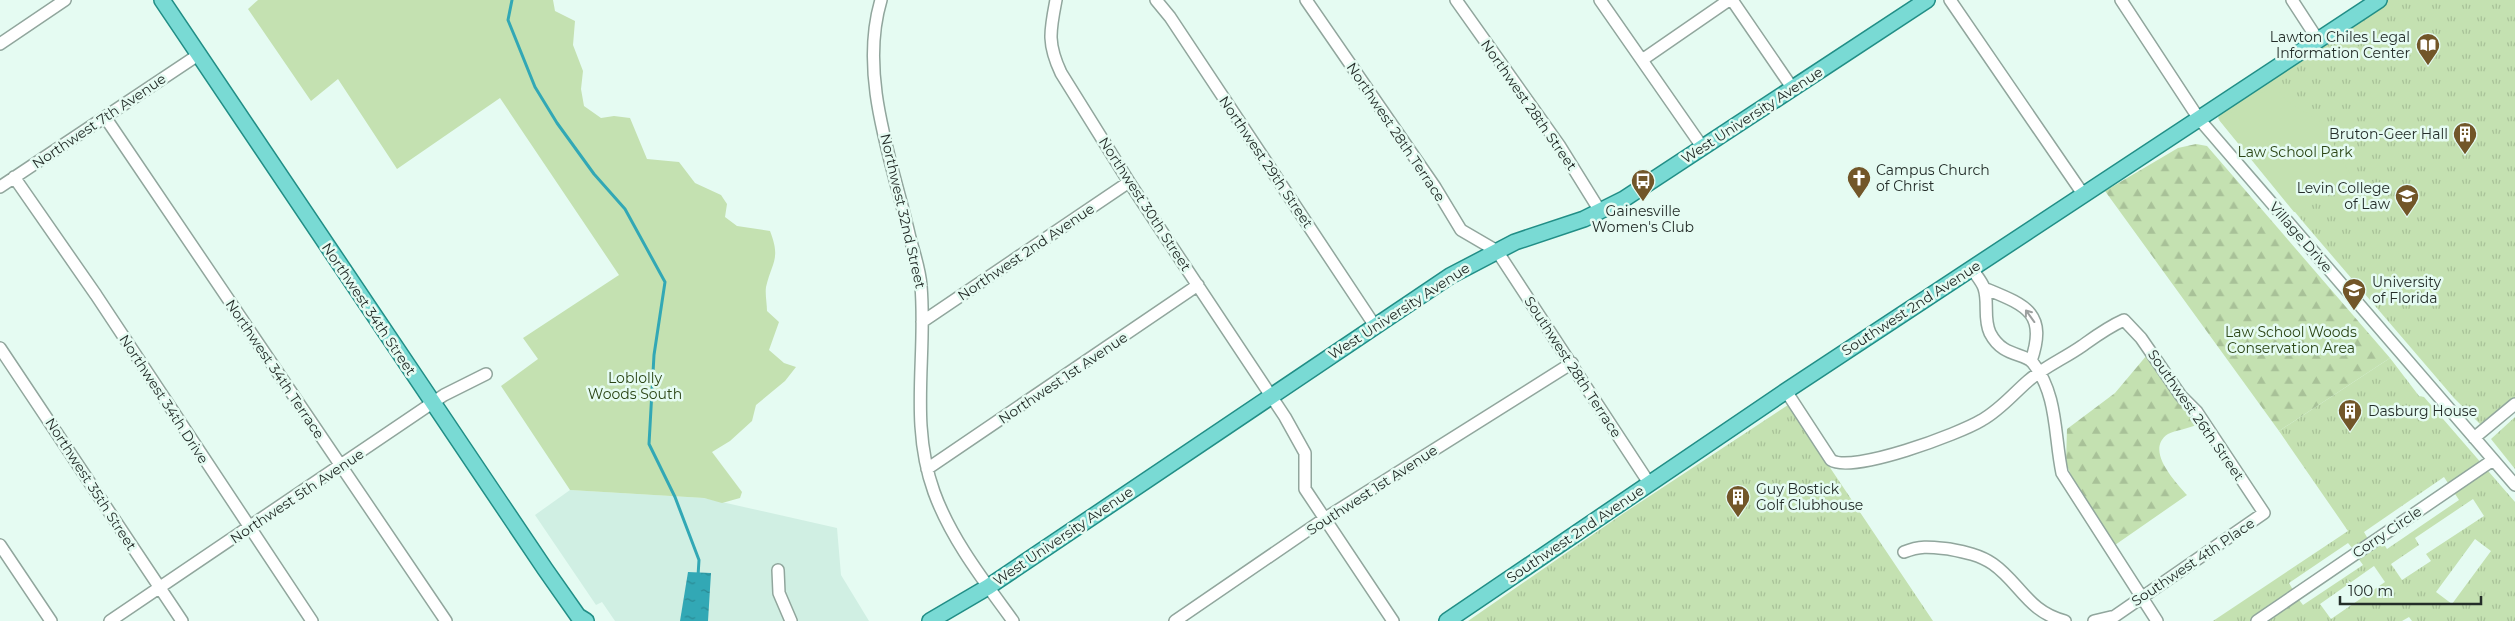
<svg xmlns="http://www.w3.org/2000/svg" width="2515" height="621" font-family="Montserrat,sans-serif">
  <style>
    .built { fill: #d0efe3 }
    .grass { fill: url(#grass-tufts); fill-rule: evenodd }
    .forest { fill: url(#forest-firs) }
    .green { fill: #c4e1b1 }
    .water { fill: url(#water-ripples) }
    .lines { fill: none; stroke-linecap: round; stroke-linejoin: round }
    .stream { stroke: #32a8b5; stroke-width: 3 }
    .minor-casing { stroke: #91a69d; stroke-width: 14 }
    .major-casing { stroke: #218e86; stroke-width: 18 }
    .minor { stroke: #fff; stroke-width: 11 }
    .major { stroke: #79dad4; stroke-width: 15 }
    .oneway { stroke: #9ca09f }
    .labels { text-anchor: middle; stroke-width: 5; stroke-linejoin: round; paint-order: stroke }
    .poi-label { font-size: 14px; fill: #242d29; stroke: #e5fbf2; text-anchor: start }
    .street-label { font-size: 14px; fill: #242d29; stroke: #e5fbf2 }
    .park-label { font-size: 14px; fill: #2b4515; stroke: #e5fbf2 }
  </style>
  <defs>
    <pattern id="grass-tufts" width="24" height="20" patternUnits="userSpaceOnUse" patternTransform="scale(1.25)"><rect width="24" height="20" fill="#c4e1b1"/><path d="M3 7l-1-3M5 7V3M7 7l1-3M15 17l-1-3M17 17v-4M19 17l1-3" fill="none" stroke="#a8c198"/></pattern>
    <pattern id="forest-firs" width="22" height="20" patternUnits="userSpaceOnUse" patternTransform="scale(1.25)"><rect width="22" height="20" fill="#c4e1b1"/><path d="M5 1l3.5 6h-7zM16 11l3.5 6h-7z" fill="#a8c198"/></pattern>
    <pattern id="water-ripples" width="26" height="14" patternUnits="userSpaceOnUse" patternTransform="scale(1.25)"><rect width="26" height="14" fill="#32a8b5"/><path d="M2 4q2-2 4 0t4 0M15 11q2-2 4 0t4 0" fill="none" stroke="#2a8993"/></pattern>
  </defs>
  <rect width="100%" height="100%" fill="#e5fbf2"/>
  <path class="built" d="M570,490L704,498L837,528L841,575L869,621H615L602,602L596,605L535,515Z"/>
  <path class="grass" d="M2388,0H2515V397L2480,424L2454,398L2304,223L2218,118L2221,112L2229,106Z
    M2390,358L2419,396L2424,397L2515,502V621H2412L2409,617L2402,621H2262L2297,597L2303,605L2363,565L2358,558L2382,541L2387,549L2459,500L2444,477L2364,532L2368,539L2353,549L2348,543L2289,583L2293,590L2252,621H2213L2348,531L2279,431ZM2473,499L2484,516L2426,554L2431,561L2402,580L2391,564L2419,545L2415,538ZM2475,539L2491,551L2452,604L2436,592ZM2374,566L2385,582L2331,619L2320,604Z
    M1788,405L1933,621H1468L1624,513Z
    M2515,417V469L2491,439Z"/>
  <path class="forest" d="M2196,144L2207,146L2390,358L2279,431L2105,191L2178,148Z
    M2147,355L2198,424C2189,429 2175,430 2168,434C2144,450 2176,482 2187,495L2115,545L2073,480L2066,463L2067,429L2115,393Z"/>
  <path class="green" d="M258,0H553L555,11L575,21L573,45L583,71L581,89L584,106L601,118L614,116L630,118L647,159L679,162L695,183L721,195L727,204L725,217L737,226L770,231C781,259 772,262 766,287C765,294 767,304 767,311L779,322L769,350L784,363L796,367L785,381L756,405L752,421L730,441L712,452L742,492L740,498L722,503L704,498L570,490L501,386L538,359L523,338L619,275L500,98L397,169L338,79L311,101L248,9Z
    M2274,85L2286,100L2326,125L2337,152L2352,177L2351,181L2299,212H2294L2219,120Z"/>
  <path class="water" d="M688,572L711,573L708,621H680Z"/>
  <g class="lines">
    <path class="stream" d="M512,0L508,20L535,87L557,123L594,174L625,209L665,282L654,355L649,444L675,497L699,560L698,576"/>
    <g class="minor-casing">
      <path id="minor" d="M881,0C858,77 893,163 910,238C914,253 920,270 921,286C927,356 909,423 934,492C951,539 984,581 1013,621
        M1056,0C1050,31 1047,43 1061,73L1129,182L1285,417L1305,453V489L1393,621
        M1156,0L1170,17L1375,326
        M1306,0L1435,187L1461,230L1497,251L1649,483
        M1456,0L1559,145L1600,211
        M1600,0L1703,148
        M1732,0L1793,89
        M1950,0L2083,194
        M2121,0L2199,119L2515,485
        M2292,0L2318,40
        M0,44L65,0
        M1642,60L1729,0
        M105,117L446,621
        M14,177L96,295L312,621
        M0,187L198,55
        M1972,269C1976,275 1982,282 1984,288C1989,303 1983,318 1990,333C2003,358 2024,352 2033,363C2058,395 2054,435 2062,473L2157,621
        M1984,288C2025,305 2048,312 2031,361
        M922,322L1129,182
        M0,348L182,621
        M1786,391L1831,460C1852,474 1959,434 1982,420C2000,410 2013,394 2028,381C2044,367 2065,358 2082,346C2096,336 2108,327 2124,320L2141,338L2181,396L2197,412L2264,513L2115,616L2094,621
        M2474,438L2515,404
        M927,469L1198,285
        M0,545L51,621
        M1904,552C1921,545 1931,547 1949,549C1965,552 1980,555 1993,564C2020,583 2028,612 2065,621
        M778,570L779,593L791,621
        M110,621L444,395L486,374
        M1175,621L1324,519L1572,363
        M2257,621L2493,460"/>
    </g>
    <g class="major-casing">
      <path id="major" d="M162,0L545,569L578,616L586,621
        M930,621L988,587L1450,276L1515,242L1584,219L1624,199L1927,0
        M1447,621L1786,391L2379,0"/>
    </g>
    <use href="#minor" class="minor"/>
    <use href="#major" class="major"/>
  </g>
  <defs><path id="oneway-shaft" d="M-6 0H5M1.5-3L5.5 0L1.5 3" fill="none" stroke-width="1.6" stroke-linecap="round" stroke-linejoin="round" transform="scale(1.25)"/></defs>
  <use class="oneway" href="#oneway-shaft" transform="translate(2030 316) rotate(-126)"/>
  <defs>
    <g id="library-pin" transform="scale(1.25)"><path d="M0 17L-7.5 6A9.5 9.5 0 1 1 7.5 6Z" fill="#725629" stroke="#e5fbf2"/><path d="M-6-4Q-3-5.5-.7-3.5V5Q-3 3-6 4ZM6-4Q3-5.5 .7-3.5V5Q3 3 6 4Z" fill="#fff"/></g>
    <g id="building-pin" transform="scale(1.25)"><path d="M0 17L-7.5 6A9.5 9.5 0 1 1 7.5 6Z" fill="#725629" stroke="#e5fbf2"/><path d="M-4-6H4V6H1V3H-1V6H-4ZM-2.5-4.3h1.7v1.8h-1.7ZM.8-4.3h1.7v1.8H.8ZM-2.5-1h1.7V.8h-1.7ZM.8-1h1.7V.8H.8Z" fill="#fff"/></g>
    <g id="church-pin" transform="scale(1.25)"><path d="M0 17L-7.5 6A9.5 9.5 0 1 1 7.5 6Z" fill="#725629" stroke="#e5fbf2"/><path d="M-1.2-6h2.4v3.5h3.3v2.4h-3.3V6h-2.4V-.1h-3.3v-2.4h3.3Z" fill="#fff"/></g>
    <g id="bus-pin" transform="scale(1.25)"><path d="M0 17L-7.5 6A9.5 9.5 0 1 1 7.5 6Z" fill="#725629" stroke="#e5fbf2"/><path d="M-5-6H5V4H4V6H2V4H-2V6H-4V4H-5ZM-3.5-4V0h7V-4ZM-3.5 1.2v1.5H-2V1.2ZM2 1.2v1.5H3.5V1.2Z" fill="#fff"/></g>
    <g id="university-pin" transform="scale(1.25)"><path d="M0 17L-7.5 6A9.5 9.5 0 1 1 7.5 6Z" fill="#725629" stroke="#e5fbf2"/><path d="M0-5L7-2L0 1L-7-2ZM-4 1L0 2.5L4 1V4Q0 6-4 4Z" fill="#fff"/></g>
  </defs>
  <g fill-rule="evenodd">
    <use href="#library-pin" x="2428" y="45"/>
    <use href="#building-pin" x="2465" y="134"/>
    <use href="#church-pin" x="1859" y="178"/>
    <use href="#bus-pin" x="1643" y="181"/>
    <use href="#university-pin" x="2407" y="196"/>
    <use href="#university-pin" x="2354" y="290"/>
    <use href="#building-pin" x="2350" y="411"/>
    <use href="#building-pin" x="1738" y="497"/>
  </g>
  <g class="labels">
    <g class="poi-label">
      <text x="2410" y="42" text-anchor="end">Lawton Chiles Legal<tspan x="2410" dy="16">Information Center</tspan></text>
      <text x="2448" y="139" text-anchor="end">Bruton-Geer Hall</text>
      <text x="1876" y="175">Campus Church<tspan x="1876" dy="16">of Christ</tspan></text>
      <text x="2390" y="193" text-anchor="end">Levin College<tspan x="2390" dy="16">of Law</tspan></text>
      <text x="1643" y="216" text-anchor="middle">Gainesville<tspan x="1643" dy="16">Women's Club</tspan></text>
      <text x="2372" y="287">University<tspan x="2372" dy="16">of Florida</tspan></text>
      <text x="2368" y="416">Dasburg House</text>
      <text x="1756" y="494">Guy Bostick<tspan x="1756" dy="16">Golf Clubhouse</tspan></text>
    </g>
    <g class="street-label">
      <text transform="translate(1529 105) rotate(55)" y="5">Northwest 28th Street</text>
      <text transform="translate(1752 115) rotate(-33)" y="5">West University Avenue</text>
      <text transform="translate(99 121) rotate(-34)" y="5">Northwest 7th Avenue</text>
      <text transform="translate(1396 132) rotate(56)" y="5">Northwest 28th Terrace</text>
      <text transform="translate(1266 162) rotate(56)" y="5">Northwest 29th Street</text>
      <text transform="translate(1145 204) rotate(57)" y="5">Northwest 30th Street</text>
      <text transform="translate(903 211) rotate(77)" y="5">Northwest 32nd Street</text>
      <text transform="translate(2301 237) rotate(49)" y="5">Village Drive</text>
      <text transform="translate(1026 252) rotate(-34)" y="5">Northwest 2nd Avenue</text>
      <text transform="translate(1911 308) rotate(-33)" y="5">Southwest 2nd Avenue</text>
      <text transform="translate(369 309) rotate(56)" y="5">Northwest 34th Street</text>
      <text transform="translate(1399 311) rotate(-33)" y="5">West University Avenue</text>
      <text transform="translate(1573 367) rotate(57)" y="5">Southwest 28th Terrace</text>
      <text transform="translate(275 369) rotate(56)" y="5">Northwest 34th Terrace</text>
      <text transform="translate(1063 378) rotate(-34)" y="5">Northwest 1st Avenue</text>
      <text transform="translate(164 399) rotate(57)" y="5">Northwest 34th Drive</text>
      <text transform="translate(2196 415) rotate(55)" y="5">Southwest 26th Street</text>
      <text transform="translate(91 484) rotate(57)" y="5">Northwest 35th Street</text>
      <text transform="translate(1372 490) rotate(-33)" y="5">Southwest 1st Avenue</text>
      <text transform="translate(297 496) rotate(-34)" y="5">Northwest 5th Avenue</text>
      <text transform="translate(2387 532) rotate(-34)" y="5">Corry Circle</text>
      <text transform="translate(1575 534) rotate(-34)" y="5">Southwest 2nd Avenue</text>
      <text transform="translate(1063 536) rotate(-34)" y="5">West University Avenue</text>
      <text transform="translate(2193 562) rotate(-34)" y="5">Southwest 4th Place</text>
    </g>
    <g class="park-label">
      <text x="2295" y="157">Law School Park</text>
      <text x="2291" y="337">Law School Woods<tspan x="2291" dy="16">Conservation Area</tspan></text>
      <text x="635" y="383">Loblolly<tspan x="635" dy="16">Woods South</tspan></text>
    </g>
  </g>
  <path d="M2340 596v8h141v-8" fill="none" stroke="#242d29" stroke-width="2.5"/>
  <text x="2348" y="596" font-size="15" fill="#242d29" stroke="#e5fbf2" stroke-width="4" paint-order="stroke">100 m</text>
</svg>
